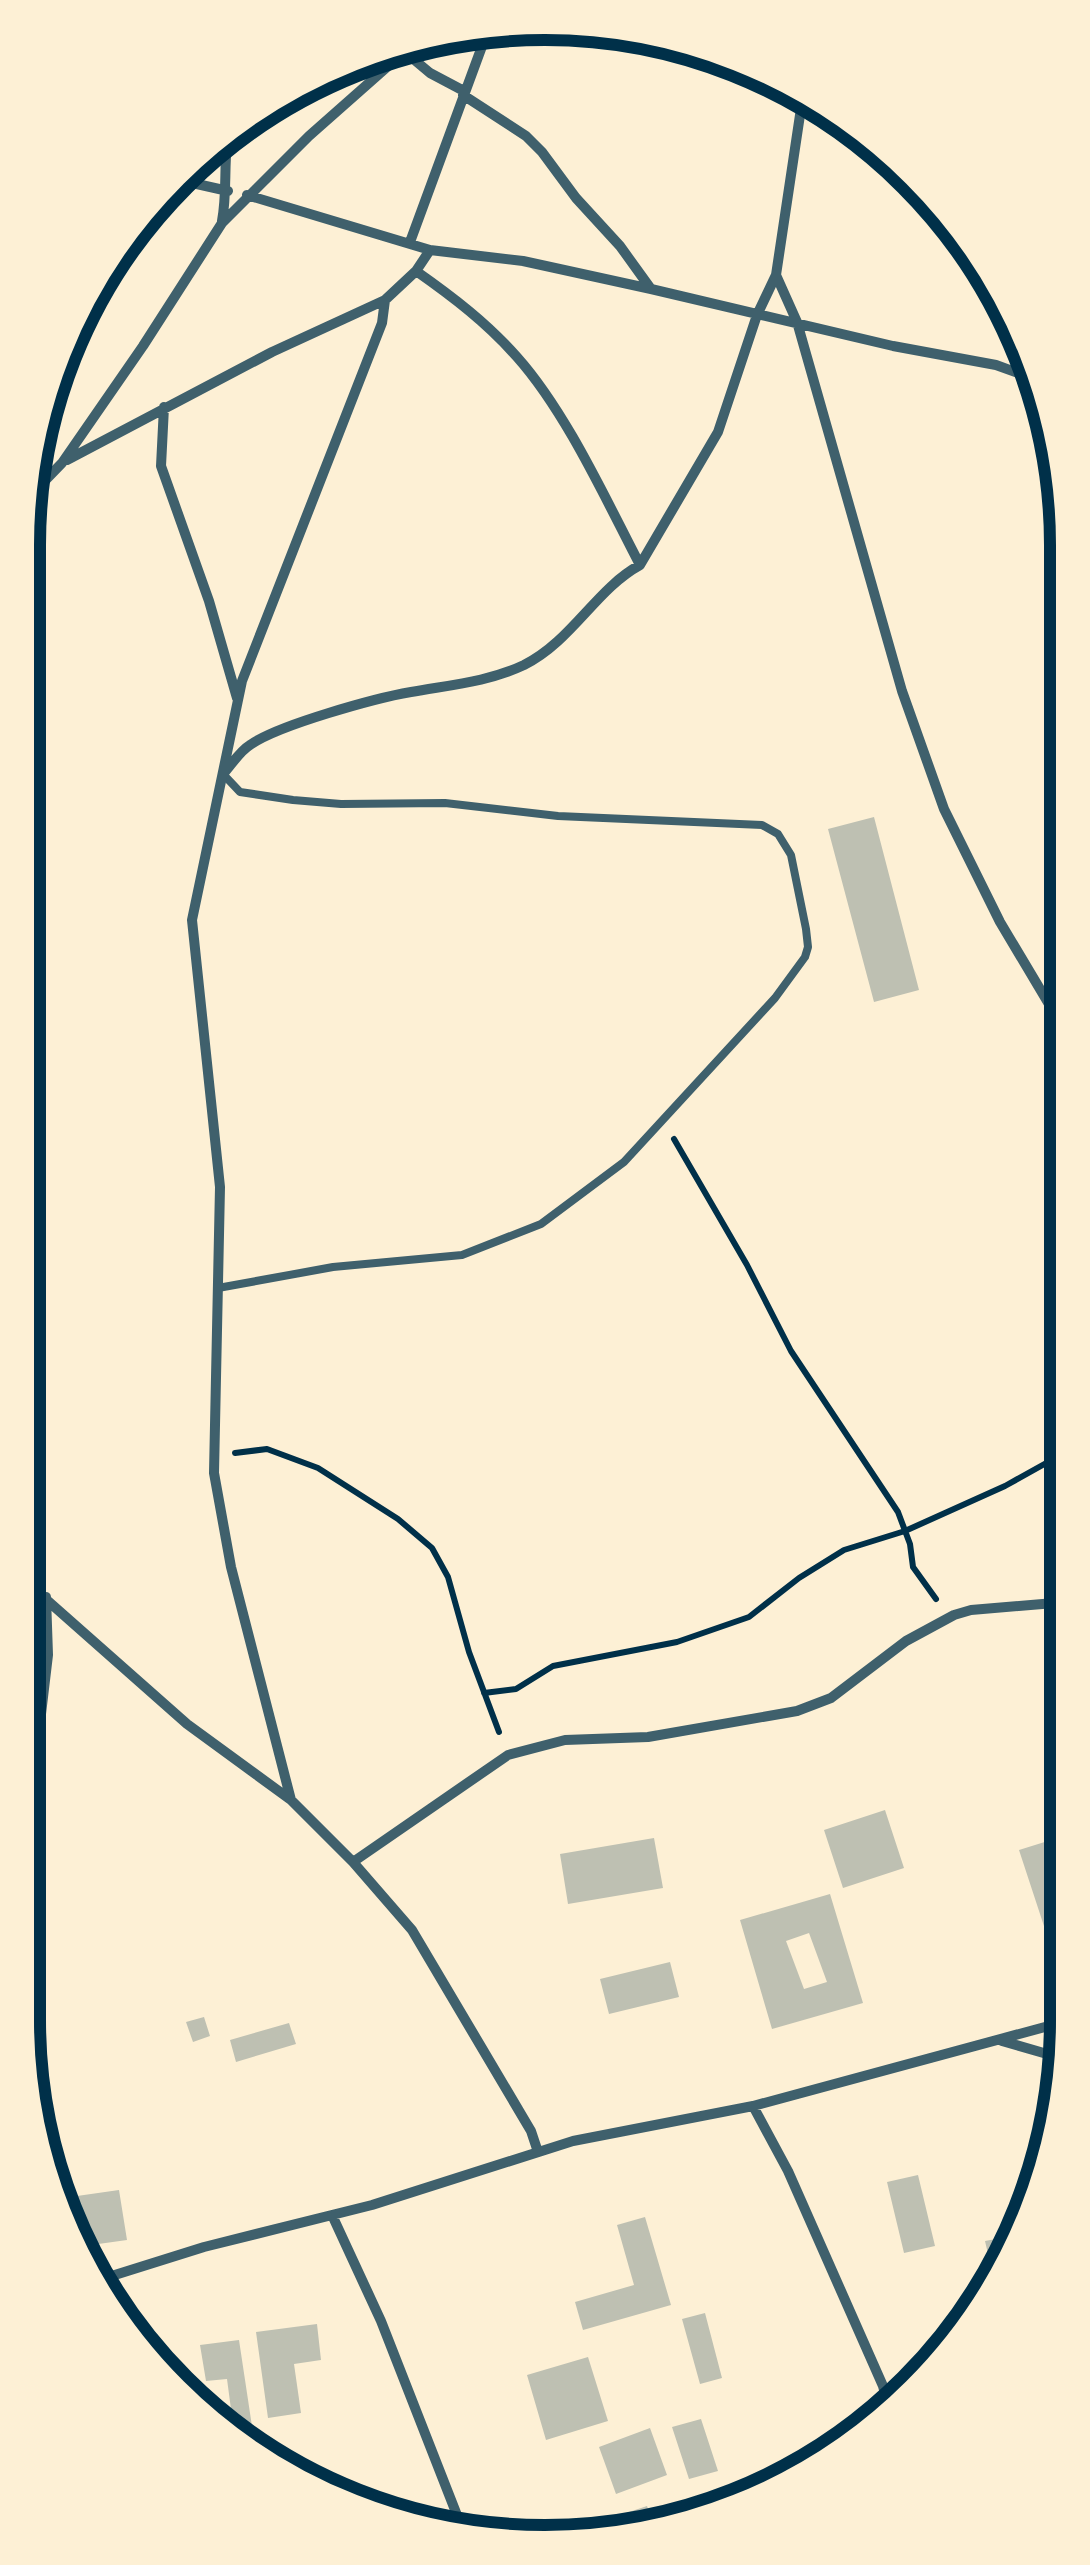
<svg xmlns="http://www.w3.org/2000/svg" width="1090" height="2565" font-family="'Varela Round',sans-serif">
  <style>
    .building { fill: #bec0b2; fill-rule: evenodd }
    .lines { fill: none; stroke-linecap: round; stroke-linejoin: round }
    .path { stroke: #003049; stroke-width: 6 }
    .service { stroke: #3f606c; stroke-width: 8 }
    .minor { stroke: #3f606c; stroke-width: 10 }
    .rim { fill: none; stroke: #003049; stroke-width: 12 }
  </style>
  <rect width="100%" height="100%" fill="#fdf0d5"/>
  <path class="building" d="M874,817L919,990L874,1002L828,829Z
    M885,1810L904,1868L843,1888L824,1830Z
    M1067,1835V1872L1052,1878L1064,1910L1067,1909V1983L1063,1984L1019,1850Z
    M654,1838L663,1888L568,1904L560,1854Z
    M830,1894L863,2003L772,2029L740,1920ZM809,1933L827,1982L804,1989L786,1941Z
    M670,1962L679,1997L609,2014L600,1979Z
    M204,2017L210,2036L193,2042L186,2022Z
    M289,2023L296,2044L236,2062L230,2040Z
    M918,2175L935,2246L904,2253L887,2182Z
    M119,2190L127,2240L84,2246L56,2199Z
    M645,2217L671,2305L583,2330L575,2302L634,2285L617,2225Z
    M1012,2236L994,2267H991L985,2241Z
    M705,2313L722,2378L700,2384L682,2319Z
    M317,2324L321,2360L294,2364L301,2413L268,2418L256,2332Z
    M239,2340L253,2433L238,2435L234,2432L227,2379L206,2381L200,2345Z
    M588,2357L608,2421L546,2440L527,2375Z
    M701,2419L718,2471L689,2479L672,2427Z
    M650,2428L667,2475L616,2494L599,2447Z
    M647,2506L655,2529L622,2533L617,2516Z"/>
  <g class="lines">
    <path class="path" d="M674,1139L747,1265L791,1351L898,1512L910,1544L913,1567L936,1599
      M235,1453L267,1449L318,1468L398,1519L432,1548L448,1577L469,1652L499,1732
      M484,1693L516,1689L553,1666L677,1642L749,1617L799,1578L844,1550L905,1531L1005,1486L1066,1452"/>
    <path class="service" d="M218,1288L333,1267L462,1255L541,1224L624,1162L775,998L805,957L808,947L806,929L791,855L778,834L762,825L558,816L445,803L341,804L293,800L240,792L223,774"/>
    <path class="minor" d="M405,52L430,73L464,91
      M463,95L526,136L542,152L576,198L620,246L651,289
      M179,180L228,191
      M247,195L430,250L523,261L651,289L893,346L996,365L1037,380
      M222,221C227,194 224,170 227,143
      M410,242L488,30
      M416,271C453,297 487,323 517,357C566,412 605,498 640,565
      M776,275L797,322L902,691L944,809L1000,922L1065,1031
      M164,407L161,466L209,601L237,698
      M67,460L272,352L385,300
      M31,495L62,463L143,346L222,223L309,136L404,52
      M224,773C232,764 240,751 250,745C278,725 376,698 411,692C449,685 488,682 524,665C572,641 596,589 640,565L718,432L757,315L776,275L803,95
      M23,1579L187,1724L291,1800L353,1862L412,1930L531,2131L538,2152
      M23,1776L41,1714L48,1655L46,1597
      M291,1800L231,1567L214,1473L220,1187L192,920L242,681L382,323L385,300L416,271L430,250
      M353,1862L508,1755L565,1740L648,1737L797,1711L831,1698L906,1641L954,1615L971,1610L1066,1602
      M23,1994L29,2015
      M1002,2041L1061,2058
      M753,2106L788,2171L883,2386L888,2405
      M332,2215L381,2321L464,2533
      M102,2279L204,2247L372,2205L573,2141L753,2106L1067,2021"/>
  </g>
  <path d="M0 0H1090V2565H0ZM545 40H545A505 505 0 0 1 1050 545V2020A505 505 0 0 1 545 2525H545A505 505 0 0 1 40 2020V545A505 505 0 0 1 545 40Z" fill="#fdf0d5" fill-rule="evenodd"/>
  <path class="rim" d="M545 40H545A505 505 0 0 1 1050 545V2020A505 505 0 0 1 545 2525H545A505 505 0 0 1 40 2020V545A505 505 0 0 1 545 40Z"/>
</svg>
